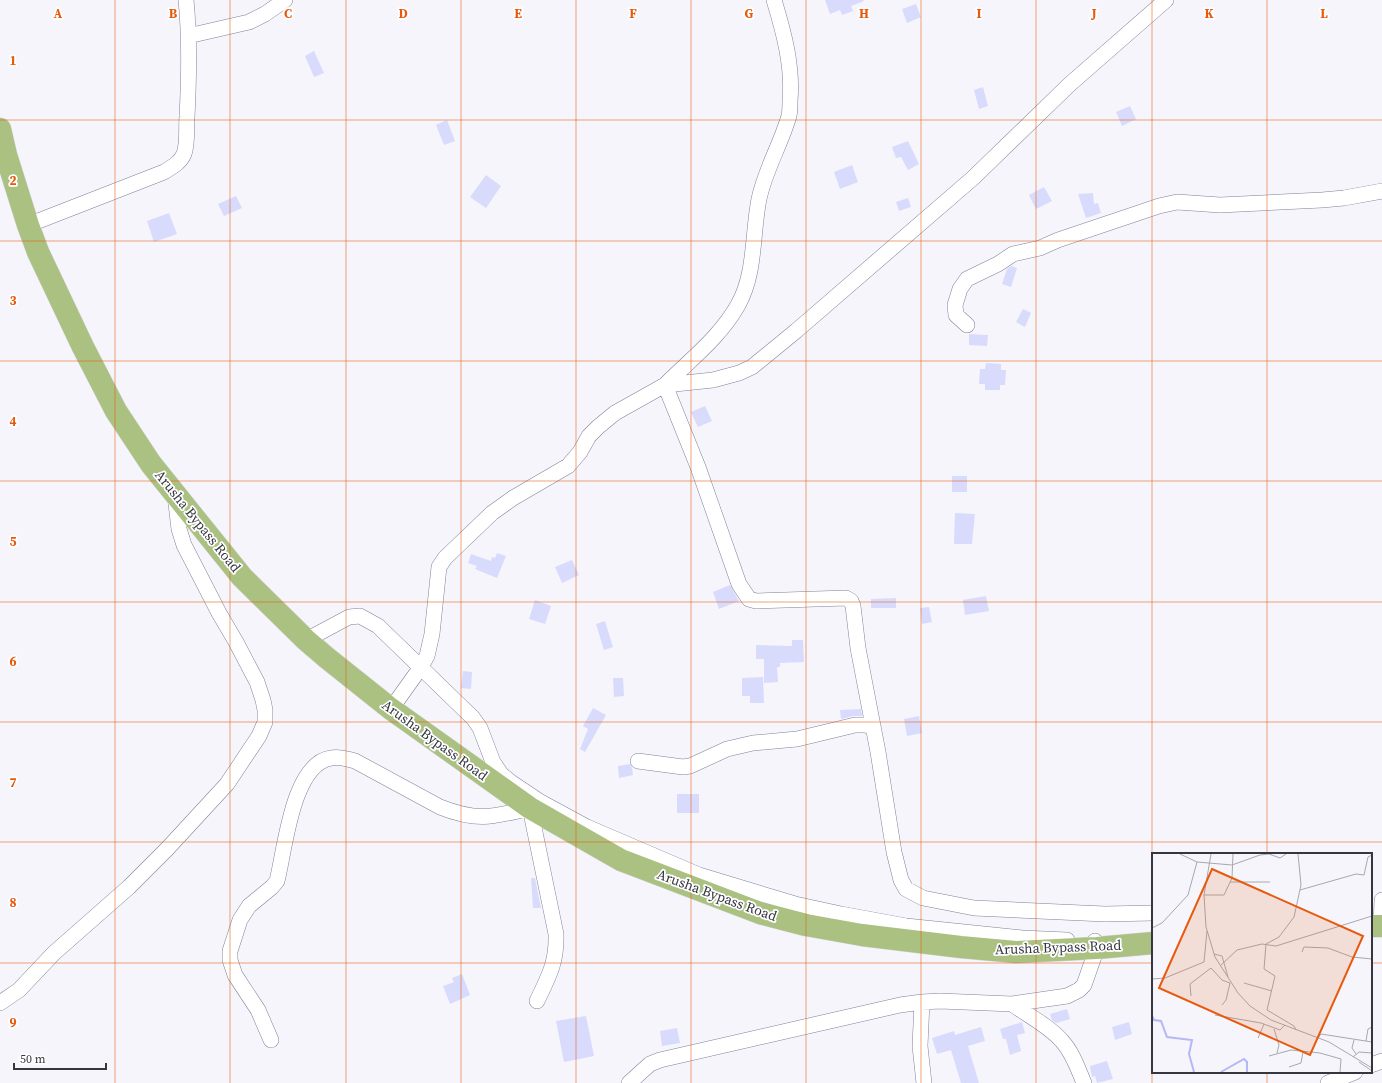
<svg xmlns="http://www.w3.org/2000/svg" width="1382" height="1083" font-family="'Source Serif 4',serif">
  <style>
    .building { fill: #d9dbfc }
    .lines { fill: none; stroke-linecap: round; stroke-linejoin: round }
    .street-casing { stroke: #81829b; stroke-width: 16 }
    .primary-casing { stroke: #d3d3d5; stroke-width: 23 }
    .street { stroke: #fff; stroke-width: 15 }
    .primary { stroke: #aac181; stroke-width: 22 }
    .grid { fill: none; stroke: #e8590c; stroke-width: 1; stroke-opacity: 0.55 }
    .labels { text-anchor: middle; stroke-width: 3.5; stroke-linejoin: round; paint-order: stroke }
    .street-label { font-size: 14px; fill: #353640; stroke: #fff }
    .inset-river { fill: none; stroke: #b5b7f7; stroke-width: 2 }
    .inset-road { fill: none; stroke: #a8a9b0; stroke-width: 1 }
    .view { fill: #e8590c; fill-opacity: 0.15; stroke: #e8590c; stroke-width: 2 }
    .inset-edge { fill: none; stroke: #353640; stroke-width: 2 }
    .grid-label { font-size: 13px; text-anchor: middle; font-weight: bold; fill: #e8590c; stroke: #fff; stroke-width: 3.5; stroke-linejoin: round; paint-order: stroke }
  </style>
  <rect width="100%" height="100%" fill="#f5f5fb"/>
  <path class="building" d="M825,0H863L864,1L851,6L853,11L842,15L840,10L830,14Z
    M916,4L921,17L907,23L902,9Z
    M314,51L324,73L314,77L305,56Z
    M983,87L988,106L979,109L974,90Z
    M1130,106L1136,119L1122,126L1116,112Z
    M447,120L455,141L444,145L436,125Z
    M908,141L919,164L908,170L901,157L896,158L892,147Z
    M852,165L858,182L840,189L834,172Z
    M486,175L501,186L486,208L470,197Z
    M1044,187L1052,201L1036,209L1029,195Z
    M1093,193L1094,204L1098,203L1101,213L1086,218L1078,194Z
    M236,196L242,208L224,216L218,204Z
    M908,198L911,207L899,211L896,202Z
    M169,213L177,234L154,242L147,221Z
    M1011,266L1017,268L1011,287L1002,284L1007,269Z
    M1023,309L1031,313L1025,327L1016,322Z
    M969,334L988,335L987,346L969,345Z
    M986,363L1001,364V370H1006L1005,385H1000V390H985V384H979L980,369H985Z
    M705,406L712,421L698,427L691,412Z
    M952,476H967V492H952Z
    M955,513L975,514L972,544H954Z
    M497,553L506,556L497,578L475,569L477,566L468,563L471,554L491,561L492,557L495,558Z
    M572,560L579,575L562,583L555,567Z
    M730,585L739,601L719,609L713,592Z
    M986,596L989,611L965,615L963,600Z
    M896,598V608H871V599Z
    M535,600L551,606L545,624L529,619Z
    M929,607L932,622L922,624L920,608Z
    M605,621L613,647L604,650L596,624Z
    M792,640H803L804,662L780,663V667H777L778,682L764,683V659H756V645L792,646Z
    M463,671L472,672L471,689L461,688Z
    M763,677L764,703H750V696H742V678Z
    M613,678H623L624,696L614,697Z
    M593,708L606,715L585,752L580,749L588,729L583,726Z
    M861,709L862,716H853L841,719L840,710Z
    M919,716L922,733L907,736L904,719Z
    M630,764L632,768L633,775L619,778L618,766Z
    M677,794H699V813H677Z
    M531,878H535L541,908H533Z
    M462,974L470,995L450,1004L443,986L454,982L452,978Z
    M1067,1009L1070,1019L1056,1023L1052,1020L1050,1014Z
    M586,1016L594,1056L564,1062L556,1021Z
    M1022,1022L1025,1033L1017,1035L1021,1051L1010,1055L1006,1039H1003L1000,1029Z
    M1129,1022L1132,1034L1115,1040L1112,1027Z
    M981,1027L985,1041L968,1046L979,1083H961L951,1050L937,1054L932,1038L954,1031L955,1035Z
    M677,1028L680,1043L662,1046L660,1031Z
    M1107,1061L1113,1079L1097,1083L1095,1076L1092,1077L1090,1066Z"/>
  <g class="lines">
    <g class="street-casing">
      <path id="street" d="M774,0C784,33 793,66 790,101C790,106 790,111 789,116C781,144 765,170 759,199C752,234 756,273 738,305C720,337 691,359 665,385L698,467L739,584L749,599L756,601L846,598L851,601L853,606L858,648L878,752L894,852L901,880L906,889L923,898L974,908L1105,914L1153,913
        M188,36L249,22L265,14L285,0
        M28,225L164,172C172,167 180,163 184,154C188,143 186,128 187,117C189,78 190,39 186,0
        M967,325L956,315L955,305L960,289L967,279L998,264L1013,254L1040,248L1058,240L1159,206L1177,202L1220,205L1322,200L1344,198L1382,191
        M306,640L349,617L360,616L378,626L473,718L480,728L493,762L501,774L512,783L539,801L587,827L699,875L795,904L841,914L906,926L1022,938L1067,940
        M391,709L421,667L427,656L432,634L439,567L445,558L492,513L513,498L568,466L580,452L589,436L598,427L615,413L665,385L713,380L739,373L752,367L796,331L973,178L1070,84L1166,0
        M638,761L683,767L690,766L727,749L753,743L797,739L855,725H864L873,726
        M1381,926L1382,900
        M922,1002L920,1046L924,1083
        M0,1003L19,990L54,953L129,887L167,849L227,784L259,736L265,722V710L263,700L257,682L236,642L219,613L184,545L179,529L175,495
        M1012,1004C1029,1016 1049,1026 1062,1041C1073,1053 1078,1069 1084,1083
        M271,1040L258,1010L235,975L230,960V951L240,920L249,906L272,887L277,881C285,850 292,764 331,758C340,756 347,759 355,761L440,807C478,822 493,817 530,808L556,934C557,962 549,976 537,1001
        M1371,1065L1382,1061
        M629,1083L650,1064L660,1060L900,1005L922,1002L940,1001L1012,1004L1067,996L1079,990L1084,985L1097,948L1095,941
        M1328,1083L1355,1072"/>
    </g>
    <g class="primary-casing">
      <path id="primary" d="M0,129L6,155L28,225L38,252L83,347L116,411L151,464L242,577L306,640L327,658L391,709L530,808L621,860L760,913L806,925L862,935L961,947L1016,952L1097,948L1153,943
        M1371,926H1382"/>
    </g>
    <use href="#street" class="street"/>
    <use href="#primary" class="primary"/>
  </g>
  <path class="grid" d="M115,0V1083M230,0V1083M346,0V1083M461,0V1083M576,0V1083M691,0V1083M806,0V1083M921,0V1083M1036,0V1083M1152,0V1083M1267,0V854M0,120H1382M0,241H1382M0,361H1382M0,481H1382M0,602H1382M0,722H1382M0,842H1382M0,963H1153M1371,963H1382M1267,1072V1083"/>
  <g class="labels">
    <g class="street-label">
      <text transform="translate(198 521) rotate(51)" y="5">Arusha Bypass Road</text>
      <text transform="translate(435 740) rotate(36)" y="5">Arusha Bypass Road</text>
      <text transform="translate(717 895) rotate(20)" y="5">Arusha Bypass Road</text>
      <text transform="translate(1058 947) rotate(-2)" y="5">Arusha Bypass Road</text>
    </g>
  </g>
  <g transform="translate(1152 853)">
    <rect width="220" height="220" fill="#f5f5fb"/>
    <path class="inset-river" d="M0,163L2,167L9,168L15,184L40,187L37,201L42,219M69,219L92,206L95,209V219"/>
    <path class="inset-road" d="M28,1L45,9M59,1L52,42L54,74L63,104L86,140L98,153L119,167L177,189L220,215M78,29H118M148,37L204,21L212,22L216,4L220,2M52,42H72L80,25L81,1M0,75L10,70L36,42L45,9L80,12L108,2L117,1L128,5L134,1M150,99L152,94L176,95L200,104L220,106M62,101L70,103L76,124M68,113L85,97L110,91L124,93L220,63M0,126L13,125L52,109L55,78M92,130L120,138M39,143L38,131L59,115L70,127L78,130L74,147L70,152M63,162L109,170L128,177L133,172M122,176L127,192L125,200M144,177L142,173L115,157L123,123L112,116L114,91L127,84L142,64L149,32L146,1M106,185L112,171M166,185L169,181L220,189M202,187L200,195L204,201M214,188L216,176L220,174M117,203L139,197L168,200L189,206L188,219M201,204L207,199L220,200M207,209L220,218M137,214L149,210L151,199"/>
    <path class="view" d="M60,16L211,83L158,202L7,135Z"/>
    <rect width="220" height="220" class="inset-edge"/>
  </g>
  <g class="grid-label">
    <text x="58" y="18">A</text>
    <text x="173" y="18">B</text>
    <text x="288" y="18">C</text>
    <text x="403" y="18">D</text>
    <text x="518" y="18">E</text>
    <text x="633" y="18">F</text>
    <text x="749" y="18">G</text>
    <text x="864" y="18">H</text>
    <text x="979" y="18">I</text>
    <text x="1094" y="18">J</text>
    <text x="1209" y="18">K</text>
    <text x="1324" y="18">L</text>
    <text x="13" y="65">1</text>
    <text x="13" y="185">2</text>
    <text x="13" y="305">3</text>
    <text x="13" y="426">4</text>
    <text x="13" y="546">5</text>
    <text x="13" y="666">6</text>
    <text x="13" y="787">7</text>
    <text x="13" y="907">8</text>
    <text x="13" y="1027">9</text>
  </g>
  <path d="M14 1063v6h92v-6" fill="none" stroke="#353640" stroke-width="2"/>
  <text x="20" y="1063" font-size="12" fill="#353640" stroke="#ffffff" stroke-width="3" paint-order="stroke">50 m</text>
</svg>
